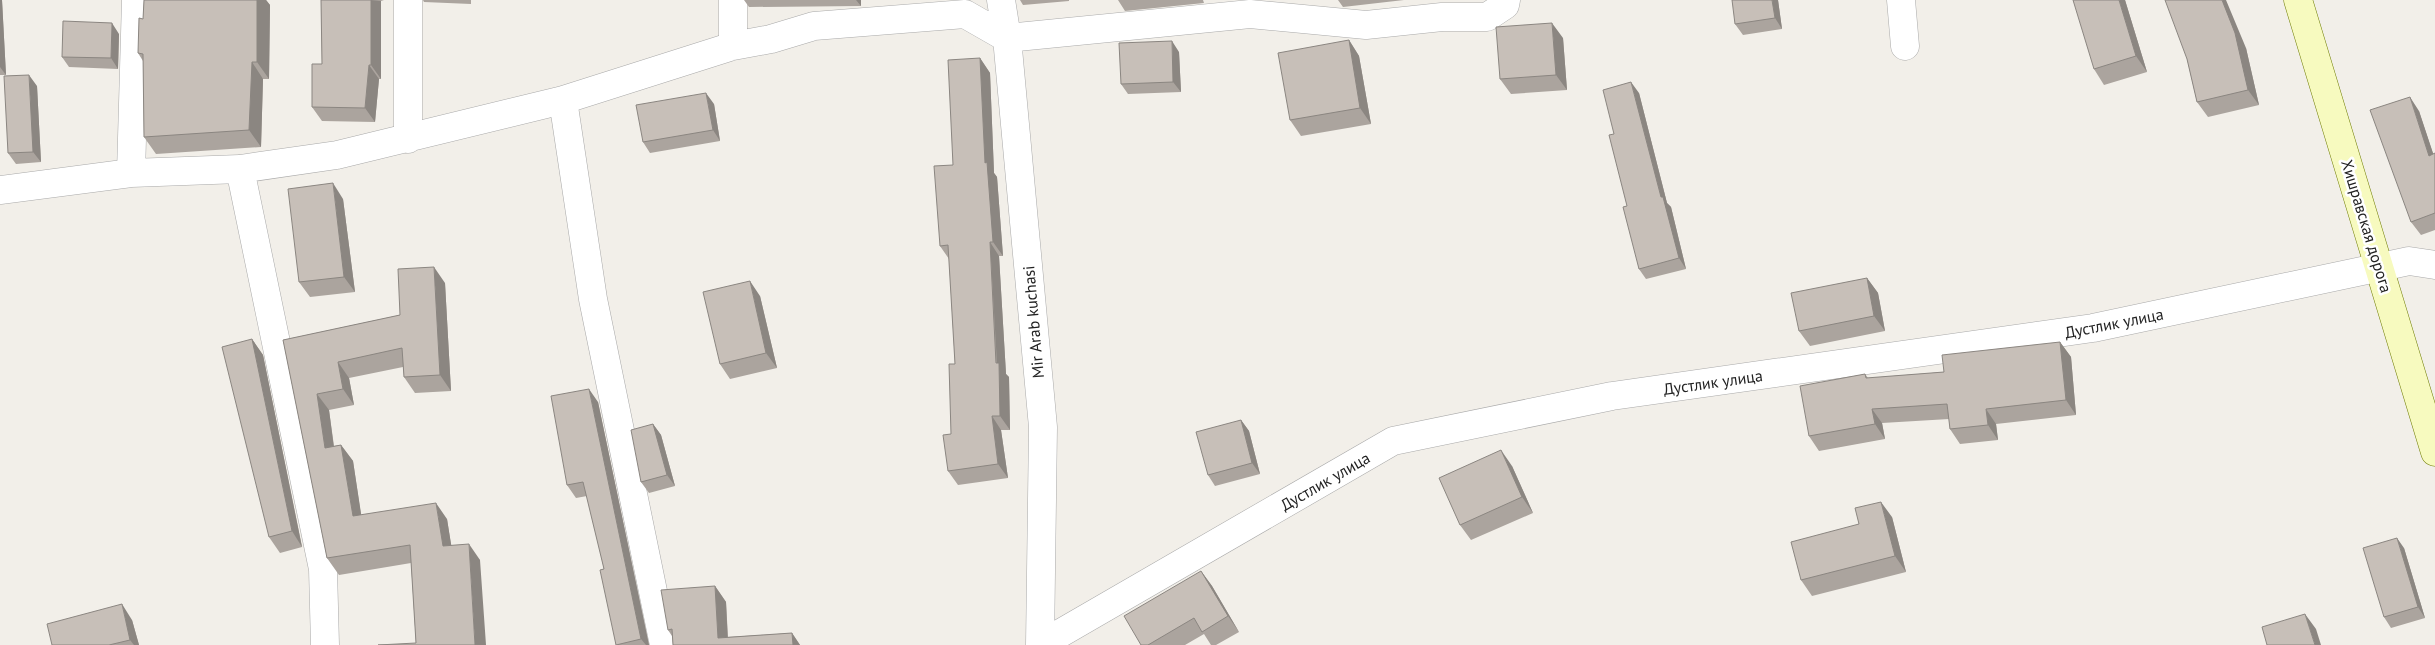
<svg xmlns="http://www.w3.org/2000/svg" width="2435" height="645" font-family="'PT Sans',sans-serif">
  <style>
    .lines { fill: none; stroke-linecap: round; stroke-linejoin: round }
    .minor-casing { stroke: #a9a9a9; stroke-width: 29 }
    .secondary-casing { stroke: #707d05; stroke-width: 29 }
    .minor { stroke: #fff; stroke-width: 28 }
    .secondary { stroke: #f7fabf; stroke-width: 28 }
    .wall { fill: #aba49e }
    .shaded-wall { fill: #8b8681 }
    .building { fill: #c7bfb8; stroke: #8b8681 }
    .labels { text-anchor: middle; stroke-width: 5; stroke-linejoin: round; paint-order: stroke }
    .street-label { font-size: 16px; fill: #222; stroke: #fff }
  </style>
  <rect width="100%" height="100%" fill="#f2efe9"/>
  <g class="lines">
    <g class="minor-casing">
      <path id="minor" d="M408,0V139
        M1001,0L1007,38L1043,427L1040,645
        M1901,0L1905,46
        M733,46V0
        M563,100L593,299L664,645
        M240,169L323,569L325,645
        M131,173L136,0
        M0,190L131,173L240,169L337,155L563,100L733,46L771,39L814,26L965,14L1007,38L1250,14L1366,25L1442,17H1487L1505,5L1506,0
        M1040,645L1393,441L1612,396L2093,328L2409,261L2435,265"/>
    </g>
    <g class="secondary-casing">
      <path id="secondary" d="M2298,0L2435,452"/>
    </g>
    <use href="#minor" class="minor"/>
    <use href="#secondary" class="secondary"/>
  </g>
  <path class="wall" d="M0,0H2L6,75H0Z
    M144,0H266L270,5L269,79H263L261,147L156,154L144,137L143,61L138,53L143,19Z
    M321,0H384L381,1V79H379L375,122L322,121L312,107L322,64Z
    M423,0H471V4L424,2Z
    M744,0H861V6L749,7Z
    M1020,0H1069V1L1023,5Z
    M1118,0H1203L1204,3L1125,11Z
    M1338,0H1404L1343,7Z
    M1778,0L1782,29L1743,35L1735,24Z
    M2125,0L2147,72L2104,85L2094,69Z
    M119,34L118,69L69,67L62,57Z
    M1563,38L1567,90L1511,94L1500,79Z
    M1349,40L1359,56L1371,124L1301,136L1290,120Z
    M2246,48L2259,105L2208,117L2197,102L2187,59Z
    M1179,52L1181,92L1128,94L1121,84Z
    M980,58L990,73L994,173L997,177L1003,256H999L1006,374L1009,377L1010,430H1001L1008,478L958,485L948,471L951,434L955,364L949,259L940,246L953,165Z
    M37,86L41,162L16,164L8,153Z
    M1639,93L1667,203L1671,207L1686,269L1646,279L1639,269L1614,134Z
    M714,104L720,141L650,153L643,142Z
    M2419,111L2433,154L2435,153V230L2421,235L2411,222Z
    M343,199L355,292L310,297L299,282Z
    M1867,278L1878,293L1885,331L1810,346L1799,331Z
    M445,283L451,391L415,393L404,377L403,367L349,378L354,405L329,410L334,446L341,445L353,461L361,515L447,519L451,545L480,560L416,643L411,563L339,575L327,558L283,340L400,315Z
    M760,296L777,368L730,379L720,364Z
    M252,339L263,355L302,547L280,553L269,537Z
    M2060,342L2071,357L2076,415L1996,424L1998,440L1960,444L1950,429L1949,419L1882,423L1885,439L1819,451L1809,436L1865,374L1868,378L1944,372Z
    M598,402L649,645H616L604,569L587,496L576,498L567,485Z
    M1241,420L1249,431L1260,474L1215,486L1208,475Z
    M653,424L661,435L675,486L649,493L641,482Z
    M1512,466L1533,513L1471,540L1460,525Z
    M1892,517L1906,572L1812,596L1801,580Z
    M2404,548L2425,618L2391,628L2384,617Z
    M1201,571L1212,586L1239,632L1216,645H1211L1204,634L1185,645H1141Z
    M715,586L726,602L728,637L792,633L800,645H673L672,636L668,630Z
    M132,620L139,645H52Z"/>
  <path class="shaded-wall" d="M0,0H2L6,75L0,67Z
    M257,0H266L270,5L269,79L257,62Z
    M371,0L381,1V79L371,65Z
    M856,0H861V6Z
    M1772,0H1778L1782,29L1775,18Z
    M2119,0H2125L2147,72L2136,56Z
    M2222,0H2226L2246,48L2259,105L2248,90Z
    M112,23L119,34L118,69L111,58Z
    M1552,23L1563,38L1567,90L1556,75Z
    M1349,40L1359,56L1371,124L1360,108Z
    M1172,41L1179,52L1181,92L1173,82Z
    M980,58L990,73L994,173L997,177L1003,256L993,242L985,163Z
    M252,62L263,79L261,147L249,130Z
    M369,65L379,79L375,122L365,108Z
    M29,75L37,86L41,162L33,152Z
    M1631,82L1639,93L1667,203L1671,207L1686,269L1679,258L1661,197Z
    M706,93L714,104L720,141L713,130Z
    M2410,97L2419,111L2435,159L2429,156Z
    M333,183L343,199L355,292L344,277Z
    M990,242L999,256L1006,374L1009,377L1010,430L1000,416Z
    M434,267L445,283L451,391L440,375Z
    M1867,278L1878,293L1885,331L1874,316Z
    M750,281L760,296L777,368L766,353Z
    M252,339L263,355L302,547L292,531Z
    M2060,342L2071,357L2076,415L2066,400Z
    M338,362L349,378L354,405L343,389Z
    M589,389L598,402L649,645H646L641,639Z
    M317,394L329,410L336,464L325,448Z
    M1872,409L1882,423L1885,439L1875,424Z
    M1986,409L1996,424L1998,440L1988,425Z
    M992,416L1001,430L1008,478L998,464Z
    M1241,420L1249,431L1260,474L1252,463Z
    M653,424L661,435L675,486L667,475Z
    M341,445L353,461L364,533L353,516Z
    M1501,450L1512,466L1533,513L1522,497Z
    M1881,502L1892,517L1906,572L1895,556Z
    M436,503L447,519L454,562L443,546Z
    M2397,538L2404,548L2425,618L2418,607Z
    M469,544L480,560L486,645H475Z
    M1201,571L1212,586L1239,632L1228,616Z
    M715,586L726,602L728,645L718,638Z
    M122,604L132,620L139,645H134L130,640Z
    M2305,614L2316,629L2321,645H2315Z
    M792,633L800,645H793Z"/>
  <path class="building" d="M144,0H257V62H252L249,130L144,137L143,54L138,53L139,18L143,19Z
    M321,0H371V65H369L365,108L312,107V64H322Z
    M1732,0H1772L1775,18L1735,24Z
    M2073,0H2119L2136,56L2094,69Z
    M2165,0H2222L2235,33L2248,90L2197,102L2187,59Z
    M63,21L112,23L111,58L62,57Z
    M1552,23L1556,75L1500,79L1496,27Z
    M1349,40L1360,108L1290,120L1278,53Z
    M1172,41L1173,82L1121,84L1119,43Z
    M980,58L985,163L987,162L993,242H990L996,363H999L1000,416H992L998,464L948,471L943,435L951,434L949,364H955L948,245L940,246L934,166L953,165L948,60Z
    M29,75L33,152L8,153L4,76Z
    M1631,82L1661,197H1663L1679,258L1639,269L1623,207L1627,206L1609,135L1614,134L1603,90Z
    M706,93L713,130L643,142L636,105Z
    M2410,97L2429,156L2435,153V213L2411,222L2370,110Z
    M333,183L344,277L299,282L288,189Z
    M434,267L440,375L404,377L402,348L338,362L343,389L317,394L325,448L341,445L353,516L436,503L443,546L469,544L475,645H378L416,643L410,545L327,558L283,340L400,315L398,269Z
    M1867,278L1874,316L1799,331L1791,293Z
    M750,281L766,353L720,364L703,292Z
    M252,339L292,531L269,537L222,347Z
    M2060,342L2066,400L1986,409L1988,425L1950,429L1947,404L1872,409L1875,424L1809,436L1800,386L1865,374L1866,378L1944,372L1942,355Z
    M589,389L641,639L616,645L600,570L604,569L583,482L567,485L551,396Z
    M1241,420L1252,463L1208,475L1196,432Z
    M653,424L667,475L641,482L631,430Z
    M1501,450L1522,497L1460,525L1439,478Z
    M1881,502L1895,556L1801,580L1791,542L1859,524L1855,508Z
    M2397,538L2418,607L2384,617L2363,548Z
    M1201,571L1228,616L1202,632L1194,618L1148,645H1141L1124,616Z
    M715,586L718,638L792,633L793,645H673L672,629L668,630L661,590Z
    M122,604L130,640L109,645H52L47,624Z
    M2305,614L2315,645H2267L2262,627Z"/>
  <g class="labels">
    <g class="street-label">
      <text transform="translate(2367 226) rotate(73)" y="6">Хишравская дорога</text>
      <text transform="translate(1033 322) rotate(-95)" y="6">Mir Arab kuchasi</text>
      <text transform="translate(2114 323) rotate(-11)" y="6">Дустлик улица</text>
      <text transform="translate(1713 382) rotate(-8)" y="6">Дустлик улица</text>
      <text transform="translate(1325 481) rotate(-30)" y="6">Дустлик улица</text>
    </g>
  </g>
</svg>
